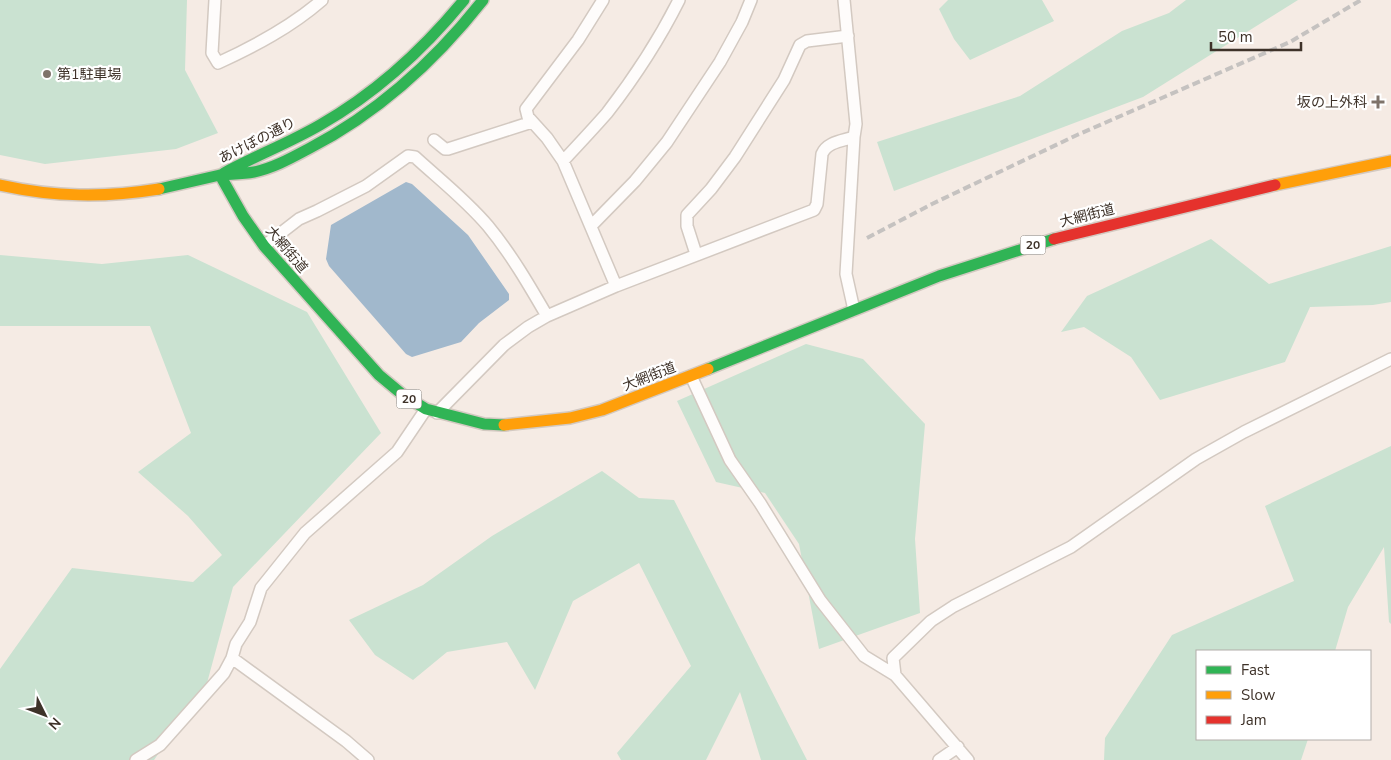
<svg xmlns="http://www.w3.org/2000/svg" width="1391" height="760" font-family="'Nunito Sans','Noto Sans JP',sans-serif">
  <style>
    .green { fill: #cae2d1 }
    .water { fill: #a1b8cc }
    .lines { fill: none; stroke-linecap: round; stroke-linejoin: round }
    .street-casing { stroke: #d3c9c1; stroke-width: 14 }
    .fast-casing { stroke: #d3c9c1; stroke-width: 14 }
    .slow-casing { stroke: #d3c9c1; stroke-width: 14 }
    .jam-casing { stroke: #d3c9c1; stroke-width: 14 }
    .street { stroke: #fefcfb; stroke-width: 11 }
    .fast { stroke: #30b455; stroke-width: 11 }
    .slow { stroke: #ff9f0a; stroke-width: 11 }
    .jam { stroke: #e5322d; stroke-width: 11 }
    .rail { stroke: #c5c2c0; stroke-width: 4; stroke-dasharray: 8 4; stroke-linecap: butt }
    .poi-dot { fill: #7e736a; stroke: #fff; stroke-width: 2 }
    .labels { text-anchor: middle; stroke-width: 4.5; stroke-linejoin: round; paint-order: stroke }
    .shield { fill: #fff; stroke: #787069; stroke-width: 1 }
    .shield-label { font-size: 12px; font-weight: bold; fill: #3e3229 }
    .poi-label { font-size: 14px; fill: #3e3229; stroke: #fff; text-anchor: start }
    .street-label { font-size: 14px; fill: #3e3229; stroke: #fff }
  </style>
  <rect width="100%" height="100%" fill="#f5ebe4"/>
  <path class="green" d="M0,0H187L185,70L218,133L176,149L45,164L0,155Z
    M948,0H1042L1054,21L970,60L954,39L939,9Z
    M1186,0H1298L1143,97L894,191L877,142L1020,96L1122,31L1169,13Z
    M1211,239L1269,284L1391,246V302L1373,305L1310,307L1285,362L1160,400L1131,357L1084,327L1061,332L1087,296Z
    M0,255L102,264L188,255L307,312L381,433L233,587L207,683L154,760H0V669L72,568L193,582L222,555L188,516L138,472L191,433L150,326H0Z
    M806,344L863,359L925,424L915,539L920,613L819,649L799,544L765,493L716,482L677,401Z
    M1391,446V624L1389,622L1384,547L1348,607L1335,651H1197V739H1308L1301,760H1104L1105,738L1172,635L1294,581L1265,506Z
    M602,471L639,498L674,500L807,760H761L740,692L706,760H621L617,753L691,666L639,563L573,601L535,690L507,642L447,652L413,680L375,655L349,620L423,585L492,536Z"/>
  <path class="water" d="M406,182L412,184L468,235L509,294V300L479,323L461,342L412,357L406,354L329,266L326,259L331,225Z"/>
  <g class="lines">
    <g class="street-casing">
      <path id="street" d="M215,0L212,53L218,63C255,46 291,27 322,0
        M603,0L578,40L526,109L528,117L547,138L563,161L616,286
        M844,0L856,124L854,137L846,274L854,310
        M434,140L445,149H448L532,122
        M563,161C578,145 593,129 607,113C634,78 659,40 679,0
        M591,226L635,181L667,142L720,62L742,22L751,0
        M264,246L299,219L317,211L366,186L408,156L415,157C439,179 466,200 488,226C511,254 529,285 547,316
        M696,254L687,226V215L711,189L735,157L784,80L800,45L807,41L848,36
        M691,376L730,460L760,503L820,600L864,656L895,675L968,760
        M437,413L504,345L528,327L547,316L616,286L814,210L817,204L822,154C827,142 842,141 854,137
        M232,658L346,741L368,760
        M895,675L893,658L931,621L954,606L1071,547L1196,459L1244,432L1391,359
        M136,760L160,745L224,673L232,658L236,644L250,622L261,588L305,533L397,452L426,409
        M939,760L958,747"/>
    </g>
    <g class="fast-casing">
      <path id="fast" d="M224,173C255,156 289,143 320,125C376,93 423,50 464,0
        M220,175C231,174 243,174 254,172C274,168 293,157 310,148C379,112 435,61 483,0
        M159,189L220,175L243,216L264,246L379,375L403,395L426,409L484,424L504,425
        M708,369L939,276L1054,239"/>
    </g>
    <g class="slow-casing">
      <path id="slow" d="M0,185C55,197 103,198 159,189
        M1275,185L1391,161
        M504,425L570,418L602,410L708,369"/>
    </g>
    <g class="jam-casing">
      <path id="jam" d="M1054,239L1275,185"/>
    </g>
    <use href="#street" class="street"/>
    <use href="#fast" class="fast"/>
    <use href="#slow" class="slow"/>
    <use href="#jam" class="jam"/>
    <path class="rail" d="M867,238L932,204L1077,135L1290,42L1361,0"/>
  </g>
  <g class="poi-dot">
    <circle cx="47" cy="74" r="5"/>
    <path d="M1375.5 94.5h5v5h5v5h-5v5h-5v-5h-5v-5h5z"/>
  </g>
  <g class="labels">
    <g class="shield">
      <rect x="1020.5" y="235.5" width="25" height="19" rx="4"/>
      <rect x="396.5" y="389.5" width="25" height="19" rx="4"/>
    </g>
    <g class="shield-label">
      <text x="1033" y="249">20</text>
      <text x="409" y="403">20</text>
    </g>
    <g class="poi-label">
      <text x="57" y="79">第1駐車場</text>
      <text x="1367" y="107" text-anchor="end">坂の上外科</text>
    </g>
    <g class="street-label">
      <text transform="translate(257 140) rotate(-27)" y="5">あけぼの通り</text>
      <text transform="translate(1087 215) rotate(-14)" y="5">大網街道</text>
      <text transform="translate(287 249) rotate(50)" y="5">大網街道</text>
      <text transform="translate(649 376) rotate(-21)" y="5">大網街道</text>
    </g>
  </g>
  <rect x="1196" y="650" width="175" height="90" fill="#ffffff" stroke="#b2ada9"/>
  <rect x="1206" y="666" width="25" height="8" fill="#30b455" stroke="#b2ada9"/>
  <text x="1241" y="675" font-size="15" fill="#3e3229">Fast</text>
  <rect x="1206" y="691" width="25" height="8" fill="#ff9f0a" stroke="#b2ada9"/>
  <text x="1241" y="700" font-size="15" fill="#3e3229">Slow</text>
  <rect x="1206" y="716" width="25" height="8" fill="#e5322d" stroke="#b2ada9"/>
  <text x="1241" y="725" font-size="15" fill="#3e3229">Jam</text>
  <g transform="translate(45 715) rotate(132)" stroke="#ffffff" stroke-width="4" paint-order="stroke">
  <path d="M0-4L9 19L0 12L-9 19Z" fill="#3e3229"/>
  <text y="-8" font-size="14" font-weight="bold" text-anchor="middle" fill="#3e3229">N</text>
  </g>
  <path d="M1211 42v8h90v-8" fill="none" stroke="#3e3229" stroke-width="2.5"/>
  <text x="1218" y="42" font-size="15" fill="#3e3229" stroke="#ffffff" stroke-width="4" paint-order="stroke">50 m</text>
</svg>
